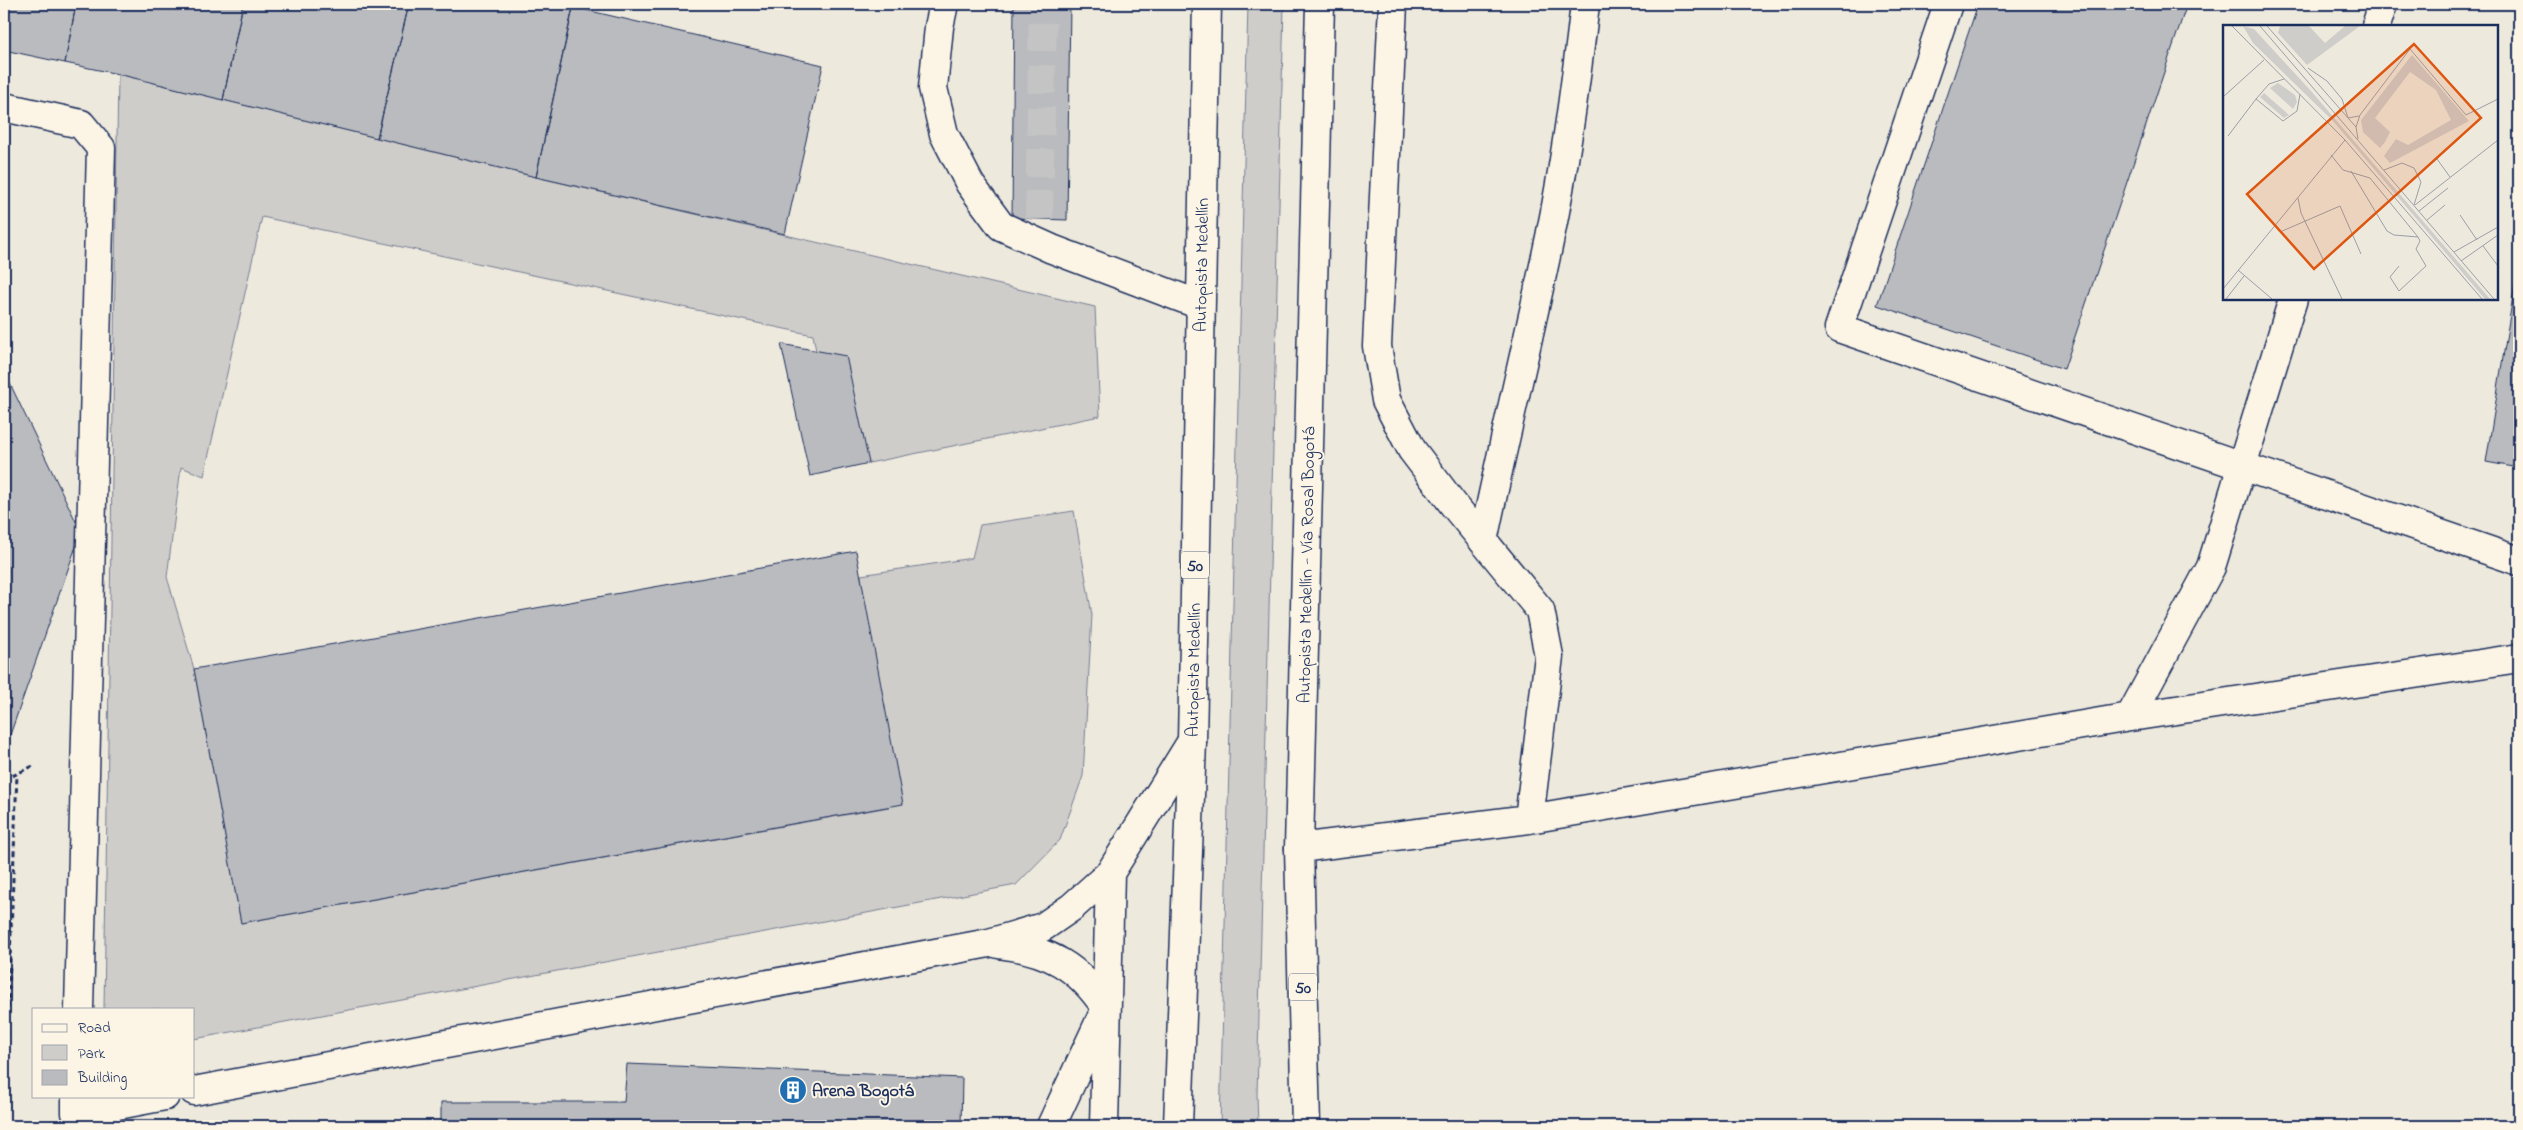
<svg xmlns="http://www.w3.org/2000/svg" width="2523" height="1130" font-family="'Indie Flower',sans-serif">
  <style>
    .green { fill: #cfcdca; stroke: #757e94 }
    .building { fill: #babbbe; stroke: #1b2f5e }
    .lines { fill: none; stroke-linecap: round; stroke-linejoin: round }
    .minor-tunnel { stroke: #c4c4c4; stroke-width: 28; stroke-dasharray: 28 14; stroke-linecap: butt }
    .minor-casing { stroke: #1b2f5e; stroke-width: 31 }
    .highway-casing { stroke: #1b2f5e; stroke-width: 31 }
    .path { stroke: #1b2f5e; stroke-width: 3; stroke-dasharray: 5 4; stroke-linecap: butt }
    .minor { stroke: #fcf5e5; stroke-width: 28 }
    .highway { stroke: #fcf5e5; stroke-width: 28 }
    .labels { text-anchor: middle; stroke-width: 4; stroke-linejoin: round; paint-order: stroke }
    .shield { fill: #fcf5e5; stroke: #5e6a86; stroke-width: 1 }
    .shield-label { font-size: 16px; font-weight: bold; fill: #1b2f5e }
    .street-label { font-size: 18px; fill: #1b2f5e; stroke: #fcf5e5 }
    .poi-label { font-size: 18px; font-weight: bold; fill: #1b2f5e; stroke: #fcf5e5; text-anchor: start }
    .inset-road { fill: none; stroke: #9a9faa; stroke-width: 1 }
    .view { fill: #de5710; fill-opacity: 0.15; stroke: #de5710; stroke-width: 2.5 }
    .inset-edge { fill: none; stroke: #1b2f5e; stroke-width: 2.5 }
  </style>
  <rect width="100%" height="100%" fill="#eee9dd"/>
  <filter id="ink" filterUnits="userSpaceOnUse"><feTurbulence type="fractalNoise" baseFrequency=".02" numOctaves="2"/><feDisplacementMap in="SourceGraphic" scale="10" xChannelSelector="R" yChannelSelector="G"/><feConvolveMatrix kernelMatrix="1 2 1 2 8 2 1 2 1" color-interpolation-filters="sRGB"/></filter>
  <g filter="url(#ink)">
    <path class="green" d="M1248,4H1284L1257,1095L1258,1126H1220Z
      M118,74L536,177L1095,307L1100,416L869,463L816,351L813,335L262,217L204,476L181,467L167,577L194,669L241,923L889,807L861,575L972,558L980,525L1074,511L1092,615L1083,776L1060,840L1016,885L194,1039V1009H104Z"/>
    <path class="building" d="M4,4H76L65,63L4,50Z
      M76,4H243L223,100L118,74L65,63Z
      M243,4H409L377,138L223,100Z
      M409,4H574L536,177L377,138Z
      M1014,4H1070L1067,220L1012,218Z
      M1978,4H2187L2064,369L1877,305Z
      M573,7L823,65L785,234L536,177Z
      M2519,259V468L2486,462Z
      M781,344L846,356L869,463L810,476Z
      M4,371L81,532L10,735L4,738Z
      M856,551L903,804L241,923L194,669Z
      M627,1064L962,1078L961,1126H441V1102H624Z"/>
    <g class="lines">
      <path class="minor-tunnel" d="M1039,219L1043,4"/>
      <g class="minor-casing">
        <path id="minor" d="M944,4L939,27L933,88L944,134L970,184L1001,226L1052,249L1200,305
          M1393,4L1377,346L1386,400L1412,450L1453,504L1540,610L1549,656L1529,819
          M1948,4L1839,328L2519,561
          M2376,26L2383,4
          M4,107L81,124L101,148L79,1009
          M1483,541C1504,439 1529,338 1550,237C1566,160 1576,82 1585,4
          M2130,717L2211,567L2293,299
          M1299,848L1529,819L2130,717L2519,658
          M999,944C1049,950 1078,966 1106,1008L1051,1126
          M194,1091L989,943L1043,927L1072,907L1110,873
          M76,1096V1113L165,1096
          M1104,1126L1110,873L1192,741"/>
      </g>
      <g class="highway-casing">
        <path id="highway" d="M1178,1126L1192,741L1207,4
          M1306,1126L1299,848L1320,4"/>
      </g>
      <path class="path" d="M4,780L33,766
        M4,1116L17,774"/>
      <use href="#minor" class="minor"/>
      <use href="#highway" class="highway"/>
    </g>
  </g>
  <defs>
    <g id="building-disc" transform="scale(1.4375)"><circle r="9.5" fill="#1f6fb2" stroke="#fcf5e5"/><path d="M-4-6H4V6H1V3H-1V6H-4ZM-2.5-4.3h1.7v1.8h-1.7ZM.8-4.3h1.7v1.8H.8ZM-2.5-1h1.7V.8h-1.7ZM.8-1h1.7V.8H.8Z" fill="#fff"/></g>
  </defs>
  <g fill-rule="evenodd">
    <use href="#building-disc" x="793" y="1090"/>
  </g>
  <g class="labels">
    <g class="shield">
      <rect x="1181" y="551.5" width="28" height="27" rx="4"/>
      <rect x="1289" y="973.5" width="28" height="27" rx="4"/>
    </g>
    <g class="shield-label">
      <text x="1195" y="571">50</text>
      <text x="1303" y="993">50</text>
    </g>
    <g class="street-label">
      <text transform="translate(1201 265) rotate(-89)" y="6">Autopista Medellín</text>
      <text transform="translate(1306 565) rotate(-89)" y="6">Autopista Medellín - Vía Rosal Bogotá</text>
      <text transform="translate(1193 670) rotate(-89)" y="6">Autopista Medellín</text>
    </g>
    <g class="poi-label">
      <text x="812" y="1096">Arena Bogotá</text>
    </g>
  </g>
  <g transform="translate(2223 25)">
    <rect width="275" height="275" fill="#eee9dd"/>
    <path d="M20,1L31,4L88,66L267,274H262L110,96L30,18ZM57,1H86L102,18L122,1H137L84,40L55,8ZM189,30L246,96L167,138L161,131L173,114L185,120L228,95L213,65L187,47L152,93L167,107L162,117L157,123L140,107L138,95ZM55,58L72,70L74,77L70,84L47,63ZM41,68L66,90L61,93L37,72Z" fill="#cfcdca"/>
    <path class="inset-road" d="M9,1L122,115L259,274M37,1L271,274M44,1L133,102L135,114M85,43L104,56L119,74L125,93L136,91M61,54L46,59L33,74L60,96L74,86L77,69M0,72L41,35M133,102L137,90L187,24L243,90L275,74M5,111L33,74M108,130L120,145L147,153L195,212L197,216L193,224L203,241L176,266L167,252L176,241M214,134L227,152M161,145L179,138L191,143L198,157L191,180M128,146L164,206L171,210L195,212M75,173L78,188L119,274M192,180L275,115M196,186L225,163M237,190L254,215M204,195L222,180M57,207L117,181L138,229M260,221L275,241M231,227L275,202M238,236L275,210M15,245L49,274M0,264L122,115M3,274L21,251"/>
    <path class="view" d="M191,19L258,93L91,244L24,169Z"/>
    <rect width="275" height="275" class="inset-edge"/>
  </g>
  <rect width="2523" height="1130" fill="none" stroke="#fcf5e5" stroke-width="20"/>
  <rect x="10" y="10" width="2503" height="1110" fill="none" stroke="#1b2f5e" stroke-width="2" filter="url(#ink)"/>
  <rect x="32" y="1008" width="162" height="90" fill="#fcf5e5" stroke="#a2a6af"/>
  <rect x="42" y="1024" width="25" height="8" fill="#fcf5e5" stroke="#a2a6af"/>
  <text x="78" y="1032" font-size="15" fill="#1b2f5e">Road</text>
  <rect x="42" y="1045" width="25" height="15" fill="#cfcdca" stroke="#a2a6af"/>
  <text x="78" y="1058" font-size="15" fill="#1b2f5e">Park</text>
  <rect x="42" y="1070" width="25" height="15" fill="#babbbe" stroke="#a2a6af"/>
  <text x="78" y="1082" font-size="15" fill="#1b2f5e">Building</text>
</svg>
